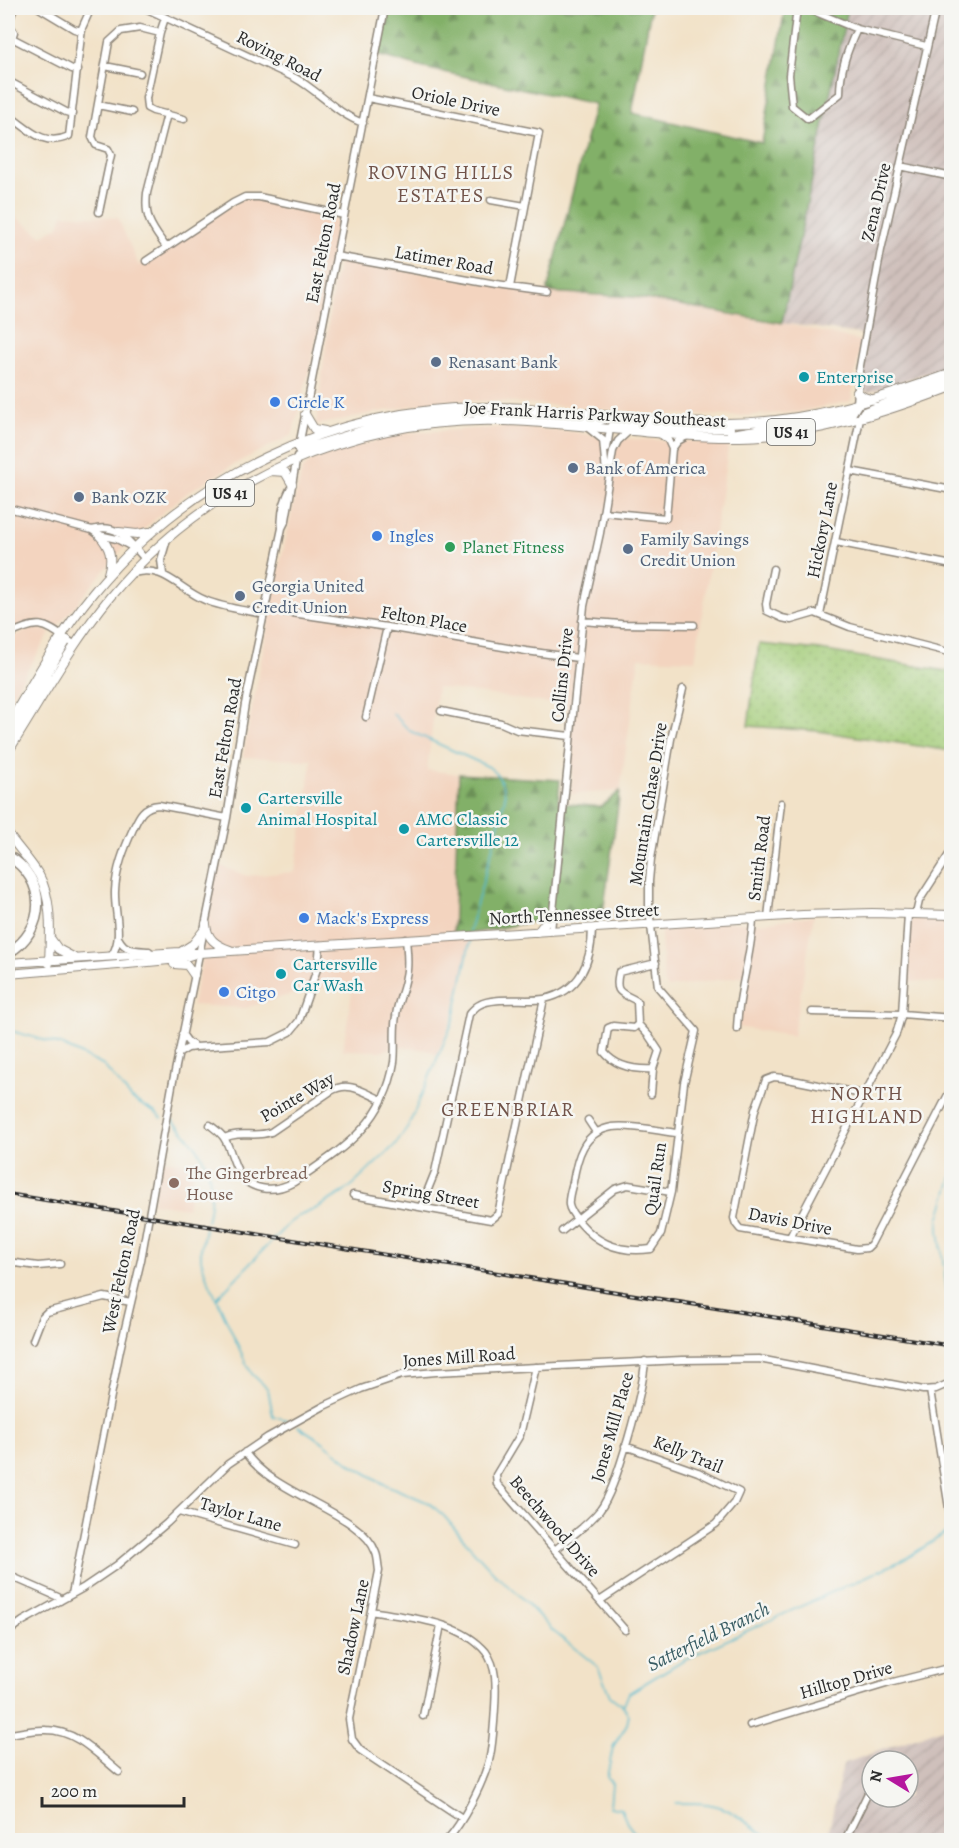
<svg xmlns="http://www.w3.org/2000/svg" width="959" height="1848" font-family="Alegreya,serif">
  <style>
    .built { fill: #f3d4bf }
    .industrial { fill: url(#industrial-furrows); fill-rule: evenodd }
    .grass { fill: url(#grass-dots); stroke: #677c52; stroke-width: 1.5 }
    .forest { fill: url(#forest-firs); stroke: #566e4a; stroke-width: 1.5 }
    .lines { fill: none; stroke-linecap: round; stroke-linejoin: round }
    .stream { stroke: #4fb8cc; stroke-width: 1.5 }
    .minor-casing { stroke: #8e867a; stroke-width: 9 }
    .major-casing { stroke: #8e867a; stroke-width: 10 }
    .highway-casing { stroke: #8e867a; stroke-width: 12 }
    .minor { stroke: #fff; stroke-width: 6 }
    .major { stroke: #fff; stroke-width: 8 }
    .highway { stroke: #fff; stroke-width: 9 }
    .rail-casing { stroke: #2b2b2b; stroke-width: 4 }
    .rail { stroke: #f6f6f2; stroke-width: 1.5; stroke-dasharray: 4.5; stroke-linecap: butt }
    .service-dot { fill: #5c6f8a; stroke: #f6f6f2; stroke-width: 2 }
    .culture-dot { fill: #0f9aa8; stroke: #f6f6f2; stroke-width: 2 }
    .shop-dot { fill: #3f7fe0; stroke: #f6f6f2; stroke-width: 2 }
    .leisure-dot { fill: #2e9e5b; stroke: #f6f6f2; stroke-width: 2 }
    .education-dot { fill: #8d6e63; stroke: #f6f6f2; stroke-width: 2 }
    .labels { text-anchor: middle; stroke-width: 5; stroke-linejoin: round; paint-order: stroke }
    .shield { fill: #f6f6f2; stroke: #686867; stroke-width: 1.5 }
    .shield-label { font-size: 16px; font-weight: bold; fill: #2b2b2b }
    .street-label { font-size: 18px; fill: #2b2b2b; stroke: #f6f6f2 }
    .service-label { font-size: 18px; fill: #4e5e75; stroke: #f6f6f2; text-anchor: start }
    .culture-label { font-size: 18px; fill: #0d838f; stroke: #f6f6f2; text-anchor: start }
    .shop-label { font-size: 18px; fill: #366cbe; stroke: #f6f6f2; text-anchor: start }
    .leisure-label { font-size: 18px; fill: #27864d; stroke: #f6f6f2; text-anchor: start }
    .education-label { font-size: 18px; fill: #785e54; stroke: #f6f6f2; text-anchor: start }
    .neighbourhood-label { font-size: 20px; letter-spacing: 1.5px; fill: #715349; stroke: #f6f6f2 }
    .water-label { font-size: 20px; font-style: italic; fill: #385c63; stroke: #f6f6f2 }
  </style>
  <defs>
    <pattern id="industrial-furrows" width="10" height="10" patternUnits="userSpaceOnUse" patternTransform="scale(1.5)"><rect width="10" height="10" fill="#cfc0bb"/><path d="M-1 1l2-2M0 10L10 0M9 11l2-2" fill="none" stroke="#b2a5a1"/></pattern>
    <pattern id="grass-dots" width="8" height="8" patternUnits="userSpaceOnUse" patternTransform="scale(1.5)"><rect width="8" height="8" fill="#a3cc78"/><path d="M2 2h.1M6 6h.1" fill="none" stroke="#8caf68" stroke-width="1.8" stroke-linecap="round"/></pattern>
    <pattern id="forest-firs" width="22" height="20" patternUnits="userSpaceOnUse" patternTransform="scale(1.5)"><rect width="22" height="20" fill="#82b068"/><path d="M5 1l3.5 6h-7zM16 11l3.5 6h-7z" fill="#6b8f56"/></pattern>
  </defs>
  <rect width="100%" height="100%" fill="#f6f6f2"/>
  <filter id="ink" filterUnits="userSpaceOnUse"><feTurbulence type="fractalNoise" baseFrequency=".0167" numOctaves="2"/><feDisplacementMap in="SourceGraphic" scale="12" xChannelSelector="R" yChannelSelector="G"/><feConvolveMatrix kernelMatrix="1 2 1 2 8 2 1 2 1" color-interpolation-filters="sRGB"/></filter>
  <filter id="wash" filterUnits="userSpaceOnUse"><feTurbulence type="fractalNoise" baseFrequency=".008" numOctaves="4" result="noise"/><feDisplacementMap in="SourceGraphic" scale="24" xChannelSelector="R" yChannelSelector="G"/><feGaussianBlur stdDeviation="1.35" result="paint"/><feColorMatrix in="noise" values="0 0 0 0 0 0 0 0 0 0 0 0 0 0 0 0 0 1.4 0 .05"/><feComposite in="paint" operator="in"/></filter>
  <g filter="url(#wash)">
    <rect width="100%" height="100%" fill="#f2e2c8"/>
    <path class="built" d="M245,197L337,221L329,282L309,371L292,435L240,461L191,490L170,506L123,548L57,627L40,621H32L8,632V567L15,568L8,566V537L14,504L8,501V200L16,217L42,236L59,226L63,214L118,218L139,266Z
      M340,261L547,292L634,297L782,323L861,341L851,401L798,412L740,416L661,414L498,401H442L383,411L316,425L333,285Z
      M509,427L573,432L605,438L729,443L695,660L639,658L620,791L571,794L573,772L565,732L568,706L437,687L427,770L459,774V936L472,935L452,1018L437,1055L427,1050L396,1046L383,1051L343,1050L352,992L311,986L310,989L245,1008L192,1005L202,961L216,864L247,876L295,872L312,760L243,757L278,572L302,470L311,461L347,448L407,433Z
      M31,628L43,629L50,633L8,702V640Z
      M908,914L951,915V983L904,981Z
      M814,915L793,1036L737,1027L749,975L667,988L664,983L661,933L663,924L715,921L758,924Z
      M160,1159L195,1164L187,1208L153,1203Z"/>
    <path class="industrial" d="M848,8H951V365L869,392L862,390L861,374L867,335L782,323Z
      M951,1725V1840H827L843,1764ZM872,1761H908V1797H872Z"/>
    <path class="grass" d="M759,644L820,650L951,672V751L818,731L748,726Z"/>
    <path class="forest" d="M385,8H651L632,113L762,143L785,8H848L782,323L634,297L547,292L595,104L424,68L377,55Z
      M459,774L560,780L558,803L601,807L620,791L602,920L546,919L453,937Z"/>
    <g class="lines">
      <path class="stream" d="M392,713L410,731L489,767L497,774L504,788L505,797L495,839L469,931
        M8,1030L61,1045L104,1066L132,1099L156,1113L162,1118
        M172,1120C205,1151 218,1176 207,1221
        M952,1177L939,1220V1230L948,1300L952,1307
        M205,1228L201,1249V1259L205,1273L245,1361L252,1374L268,1389L273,1416L287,1420
        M216,1299L289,1223L299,1216L315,1209L344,1192L355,1183L395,1145L408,1127L454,1019L470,941
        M298,1426L323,1442L351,1464L384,1484L429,1503L444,1516L473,1550L495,1574L518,1594L553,1631L598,1667L610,1696L623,1706L629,1715L627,1724L613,1747L607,1777L612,1784L610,1807L621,1809L627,1823L636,1835L634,1840
        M624,1705L629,1693L683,1660L907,1558L952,1529
        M676,1803C692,1803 708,1802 723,1808C744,1817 759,1836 781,1840"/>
    </g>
  </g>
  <g filter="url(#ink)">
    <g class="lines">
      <g class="minor-casing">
        <path id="minor" d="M39,8L74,29L82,31
          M145,8L295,78C319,91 337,114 363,123
          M797,8L789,75L792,106L808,119L840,94C840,70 847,51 857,29
          M806,8L857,29L926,46
          M165,18L160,33L146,98L147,108L153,111L184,119
          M8,23L14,32L12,38L8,42
          M8,24L14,8
          M12,38L72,69L78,70
          M105,66L140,73
          M8,81L66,112L73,114
          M368,98L539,133L510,287
          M98,105L132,112
          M8,115C28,128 43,148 69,136L82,28L91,8
          M900,166L952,177
          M491,200L525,206
          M99,212L111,155L108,149L96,145L92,137L109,42L121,31L140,28L160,33
          M166,247C152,227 144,219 147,193L167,114
          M336,256L496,285L547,292
          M146,261L233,203L245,197H259L344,215
          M857,405L859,371L881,250L936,8
          M588,428L603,440L606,473
          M299,446L385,8
          M607,448L610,429
          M672,449L678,441L687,436
          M850,471L952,490
          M8,508L92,530L99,535L117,539L134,548
          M603,512L666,518L672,449L668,440L660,434
          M282,528C280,514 284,501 290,489
          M92,530C119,522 129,542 145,559
          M836,542L952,565
          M773,569L766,604L767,611L782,618L791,620L815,613L850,627L952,653
          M134,573C163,564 180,590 205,600C223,608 245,610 264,614
          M163,574L161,560L166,543
          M265,609L387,627L526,651L578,658
          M820,615L860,419
          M582,621L621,624L694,625
          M8,635C42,618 44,624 75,645
          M441,711L501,723L517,730L570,736
          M366,717L387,627
          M916,914L919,901L952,850
          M768,917L781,803
          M551,931L584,606L600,533L613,451L618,441L629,431
          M119,939C125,951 136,950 149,951
          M112,955C124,936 114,913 115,891C116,869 124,849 133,829C139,816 143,806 159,805L227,818
          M812,1012L902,1014L952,1018
          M638,1024L649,1036L659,1051L653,1069C634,1070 616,1067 604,1052L608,1028L613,1026L634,1028L638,1024L637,1001C621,992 614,994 619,972L656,963
          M737,1029C738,991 752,956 753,918
          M196,1047L270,1042L290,1032L299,1021L318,966L320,945
          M178,1054L188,1048L196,1047L188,1042L182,1034
          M651,1094L653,1069
          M862,1094L783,1078L774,1077L766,1080L755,1110L734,1218L736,1224L740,1229L857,1249L867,1248L871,1244L952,1087
          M588,1120L596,1132
          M210,1125C215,1129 221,1133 224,1138C230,1147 232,1159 237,1169C248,1192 274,1193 294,1182C342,1149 384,1125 394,1062C396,1047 393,1032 396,1016C397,1003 404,990 406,976C409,964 407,952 406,939
          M677,1133C659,1131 629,1124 612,1127C583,1132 577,1158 573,1182C571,1189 568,1199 569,1205C570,1212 577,1219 581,1224C600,1246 623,1253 651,1249L661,1234L671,1192L684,1083L696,1031L658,987L649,908V881L651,859L671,739L683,689
          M224,1138C242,1130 254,1138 271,1132L331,1091C349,1080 365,1093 382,1100
          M353,1195L491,1220L498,1214L544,999
          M421,1207L435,1172L469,1014C472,1011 475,1007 479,1005C493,996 528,1002 544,999C580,992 592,961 592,928
          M562,1231L615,1189L628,1185L671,1192
          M790,1237L896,1034L902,1014L908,914
          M8,1262L38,1266L60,1264
          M33,1340L42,1317L47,1312L104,1297L131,1302
          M536,1367L520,1435L496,1475L497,1484L625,1630
          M930,1390L952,1527
          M245,1452C272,1495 362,1512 376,1553C378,1558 378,1565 379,1571L349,1719L352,1739L360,1750L462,1818
          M179,1512L295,1545
          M555,1550C570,1537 587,1526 600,1510C617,1488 643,1391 645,1361
          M8,1575L58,1597L60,1601
          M72,1594L120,1350L141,1260L172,1086L227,818L245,704L282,528L286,520L297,456
          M601,1600L716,1524L734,1503L739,1492L698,1472L625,1446
          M371,1611C408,1618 459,1620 486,1652C491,1659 494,1668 495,1677C497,1692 493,1750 488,1764C481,1787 463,1822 447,1840
          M8,1632L23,1621L83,1588L117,1565L167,1523L228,1464L268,1437L324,1406L361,1389L402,1375L436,1372L682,1360L759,1359L923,1390L936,1389L952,1382
          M423,1716L441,1625
          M750,1725L893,1682L952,1667
          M8,1734C20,1733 33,1729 46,1730C76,1730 97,1754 119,1772
          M845,1840L867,1795"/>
      </g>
      <g class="major-casing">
        <path id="major" d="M857,392L864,397L874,400
          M305,414L314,429L325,431
          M478,416L522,414L601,420L605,419L606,415
          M860,419L864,412L952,379
          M610,429L612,425L617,423L684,429L730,428
          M731,434L837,417L852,413L857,405
          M299,450L377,426L415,419L479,412
          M271,471L285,472L292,484
          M119,532L137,534L149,532
          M99,535C110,547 113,557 108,574
          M8,725C34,680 60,633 93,593C188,477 331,408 482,407C563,406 644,424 725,423C807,423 876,400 952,373
          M8,739L67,640
          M8,752C41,700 71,645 110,597C207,480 354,416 505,421C583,423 661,438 740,437C814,436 883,413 952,387
          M8,834C18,848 30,860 39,875C53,900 50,935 49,963
          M206,924C207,939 216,945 230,950
          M538,932L553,912
          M51,939L58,949L73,957
          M182,951L193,944L204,930
          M8,963L180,952L199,953L803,915L872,913L952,915
          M174,964L187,965L194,975
          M8,974L118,965L179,959L192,955"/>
      </g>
      <g class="highway-casing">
        <path id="highway" d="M8,856C48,879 47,930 8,953"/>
      </g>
      <use href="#minor" class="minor"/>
      <use href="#major" class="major"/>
      <use href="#highway" class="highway"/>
      <g class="rail-casing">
        <path id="rail" d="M8,1194L952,1346"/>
      </g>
      <use href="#rail" class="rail"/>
    </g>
  </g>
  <g class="service-dot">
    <circle cx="436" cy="362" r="6"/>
    <circle cx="573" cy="468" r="6"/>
    <circle cx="79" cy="497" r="6"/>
    <circle cx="628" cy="549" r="6"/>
    <circle cx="240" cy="596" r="6"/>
  </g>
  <g class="culture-dot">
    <circle cx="804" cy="377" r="6"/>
    <circle cx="246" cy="808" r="6"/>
    <circle cx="404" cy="829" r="6"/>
    <circle cx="281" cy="974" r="6"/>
  </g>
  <g class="shop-dot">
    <circle cx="275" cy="402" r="6"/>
    <circle cx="377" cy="536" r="6"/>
    <circle cx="304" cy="918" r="6"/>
    <circle cx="224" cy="992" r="6"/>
  </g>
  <circle class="leisure-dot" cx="450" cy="547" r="6"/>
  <circle class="education-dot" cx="174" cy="1183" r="6"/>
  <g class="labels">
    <g class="shield">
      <rect x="767" y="419" width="48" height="26" rx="4.5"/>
      <rect x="206" y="480" width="48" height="26" rx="4.5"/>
    </g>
    <g class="shield-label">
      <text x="791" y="438">US 41</text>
      <text x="230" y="499">US 41</text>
    </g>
    <g class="street-label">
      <text transform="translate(279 56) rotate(27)" y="6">Roving Road</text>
      <text transform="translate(456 101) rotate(12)" y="6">Oriole Drive</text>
      <text transform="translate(876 202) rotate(-77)" y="6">Zena Drive</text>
      <text transform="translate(323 243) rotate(-79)" y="6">East Felton Road</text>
      <text transform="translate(444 260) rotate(10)" y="6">Latimer Road</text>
      <text transform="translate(595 414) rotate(3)" y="6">Joe Frank Harris Parkway Southeast</text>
      <text transform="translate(822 530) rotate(-79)" y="6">Hickory Lane</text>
      <text transform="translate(424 619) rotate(10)" y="6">Felton Place</text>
      <text transform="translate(562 675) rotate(-84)" y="6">Collins Drive</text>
      <text transform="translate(225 738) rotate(-80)" y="6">East Felton Road</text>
      <text transform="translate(648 804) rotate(-81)" y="6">Mountain Chase Drive</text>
      <text transform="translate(759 858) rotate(-83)" y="6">Smith Road</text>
      <text transform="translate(574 914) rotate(-3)" y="6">North Tennessee Street</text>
      <text transform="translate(297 1097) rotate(-30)" y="6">Pointe Way</text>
      <text transform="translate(655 1179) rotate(-82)" y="6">Quail Run</text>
      <text transform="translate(431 1194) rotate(10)" y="6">Spring Street</text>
      <text transform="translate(790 1221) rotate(11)" y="6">Davis Drive</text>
      <text transform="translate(121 1271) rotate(-78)" y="6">West Felton Road</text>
      <text transform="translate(459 1357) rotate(-4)" y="6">Jones Mill Road</text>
      <text transform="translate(612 1427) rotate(-74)" y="6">Jones Mill Place</text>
      <text transform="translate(688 1454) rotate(22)" y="6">Kelly Trail</text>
      <text transform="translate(241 1514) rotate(16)" y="6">Taylor Lane</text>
      <text transform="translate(555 1526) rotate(49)" y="6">Beechwood Drive</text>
      <text transform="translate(353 1627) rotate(-78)" y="6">Shadow Lane</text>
      <text transform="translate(846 1680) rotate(-16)" y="6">Hilltop Drive</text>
    </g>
    <g class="service-label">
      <text x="448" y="368">Renasant Bank</text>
      <text x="585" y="474">Bank of America</text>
      <text x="91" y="503">Bank OZK</text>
      <text x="640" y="545">Family Savings<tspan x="640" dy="21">Credit Union</tspan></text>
      <text x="252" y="592">Georgia United<tspan x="252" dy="21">Credit Union</tspan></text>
    </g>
    <g class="culture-label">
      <text x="816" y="383">Enterprise</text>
      <text x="258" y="804">Cartersville<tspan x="258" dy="21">Animal Hospital</tspan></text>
      <text x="416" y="825">AMC Classic<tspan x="416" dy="21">Cartersville 12</tspan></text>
      <text x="293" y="970">Cartersville<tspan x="293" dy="21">Car Wash</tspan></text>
    </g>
    <g class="shop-label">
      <text x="287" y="408">Circle K</text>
      <text x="389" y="542">Ingles</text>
      <text x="316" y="924">Mack's Express</text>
      <text x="236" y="998">Citgo</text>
    </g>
    <g class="leisure-label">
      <text x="462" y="553">Planet Fitness</text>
    </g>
    <g class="education-label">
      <text x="186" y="1179">The Gingerbread<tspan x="186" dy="21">House</tspan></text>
    </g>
    <g class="neighbourhood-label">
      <text x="441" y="179">ROVING HILLS<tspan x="441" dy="23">ESTATES</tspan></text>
      <text x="867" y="1100">NORTH<tspan x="867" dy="23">HIGHLAND</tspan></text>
      <text x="508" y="1116">GREENBRIAR</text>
    </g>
    <g class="water-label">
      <text transform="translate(708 1636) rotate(-26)" y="7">Satterfield Branch</text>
    </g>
  </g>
  <rect width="959" height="1848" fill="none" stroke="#f6f6f2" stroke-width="30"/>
  <g transform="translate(890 1779) rotate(281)"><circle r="28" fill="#f6f6f2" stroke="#a5a5a2" stroke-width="1.5"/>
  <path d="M0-4.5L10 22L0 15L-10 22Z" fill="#b5179e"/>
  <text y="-9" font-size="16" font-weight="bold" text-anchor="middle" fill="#2b2b2b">N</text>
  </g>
  <path d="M42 1797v9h142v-9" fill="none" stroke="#2b2b2b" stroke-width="3"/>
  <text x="51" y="1797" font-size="18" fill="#2b2b2b" stroke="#f6f6f2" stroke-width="4.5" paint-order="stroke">200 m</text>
</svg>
